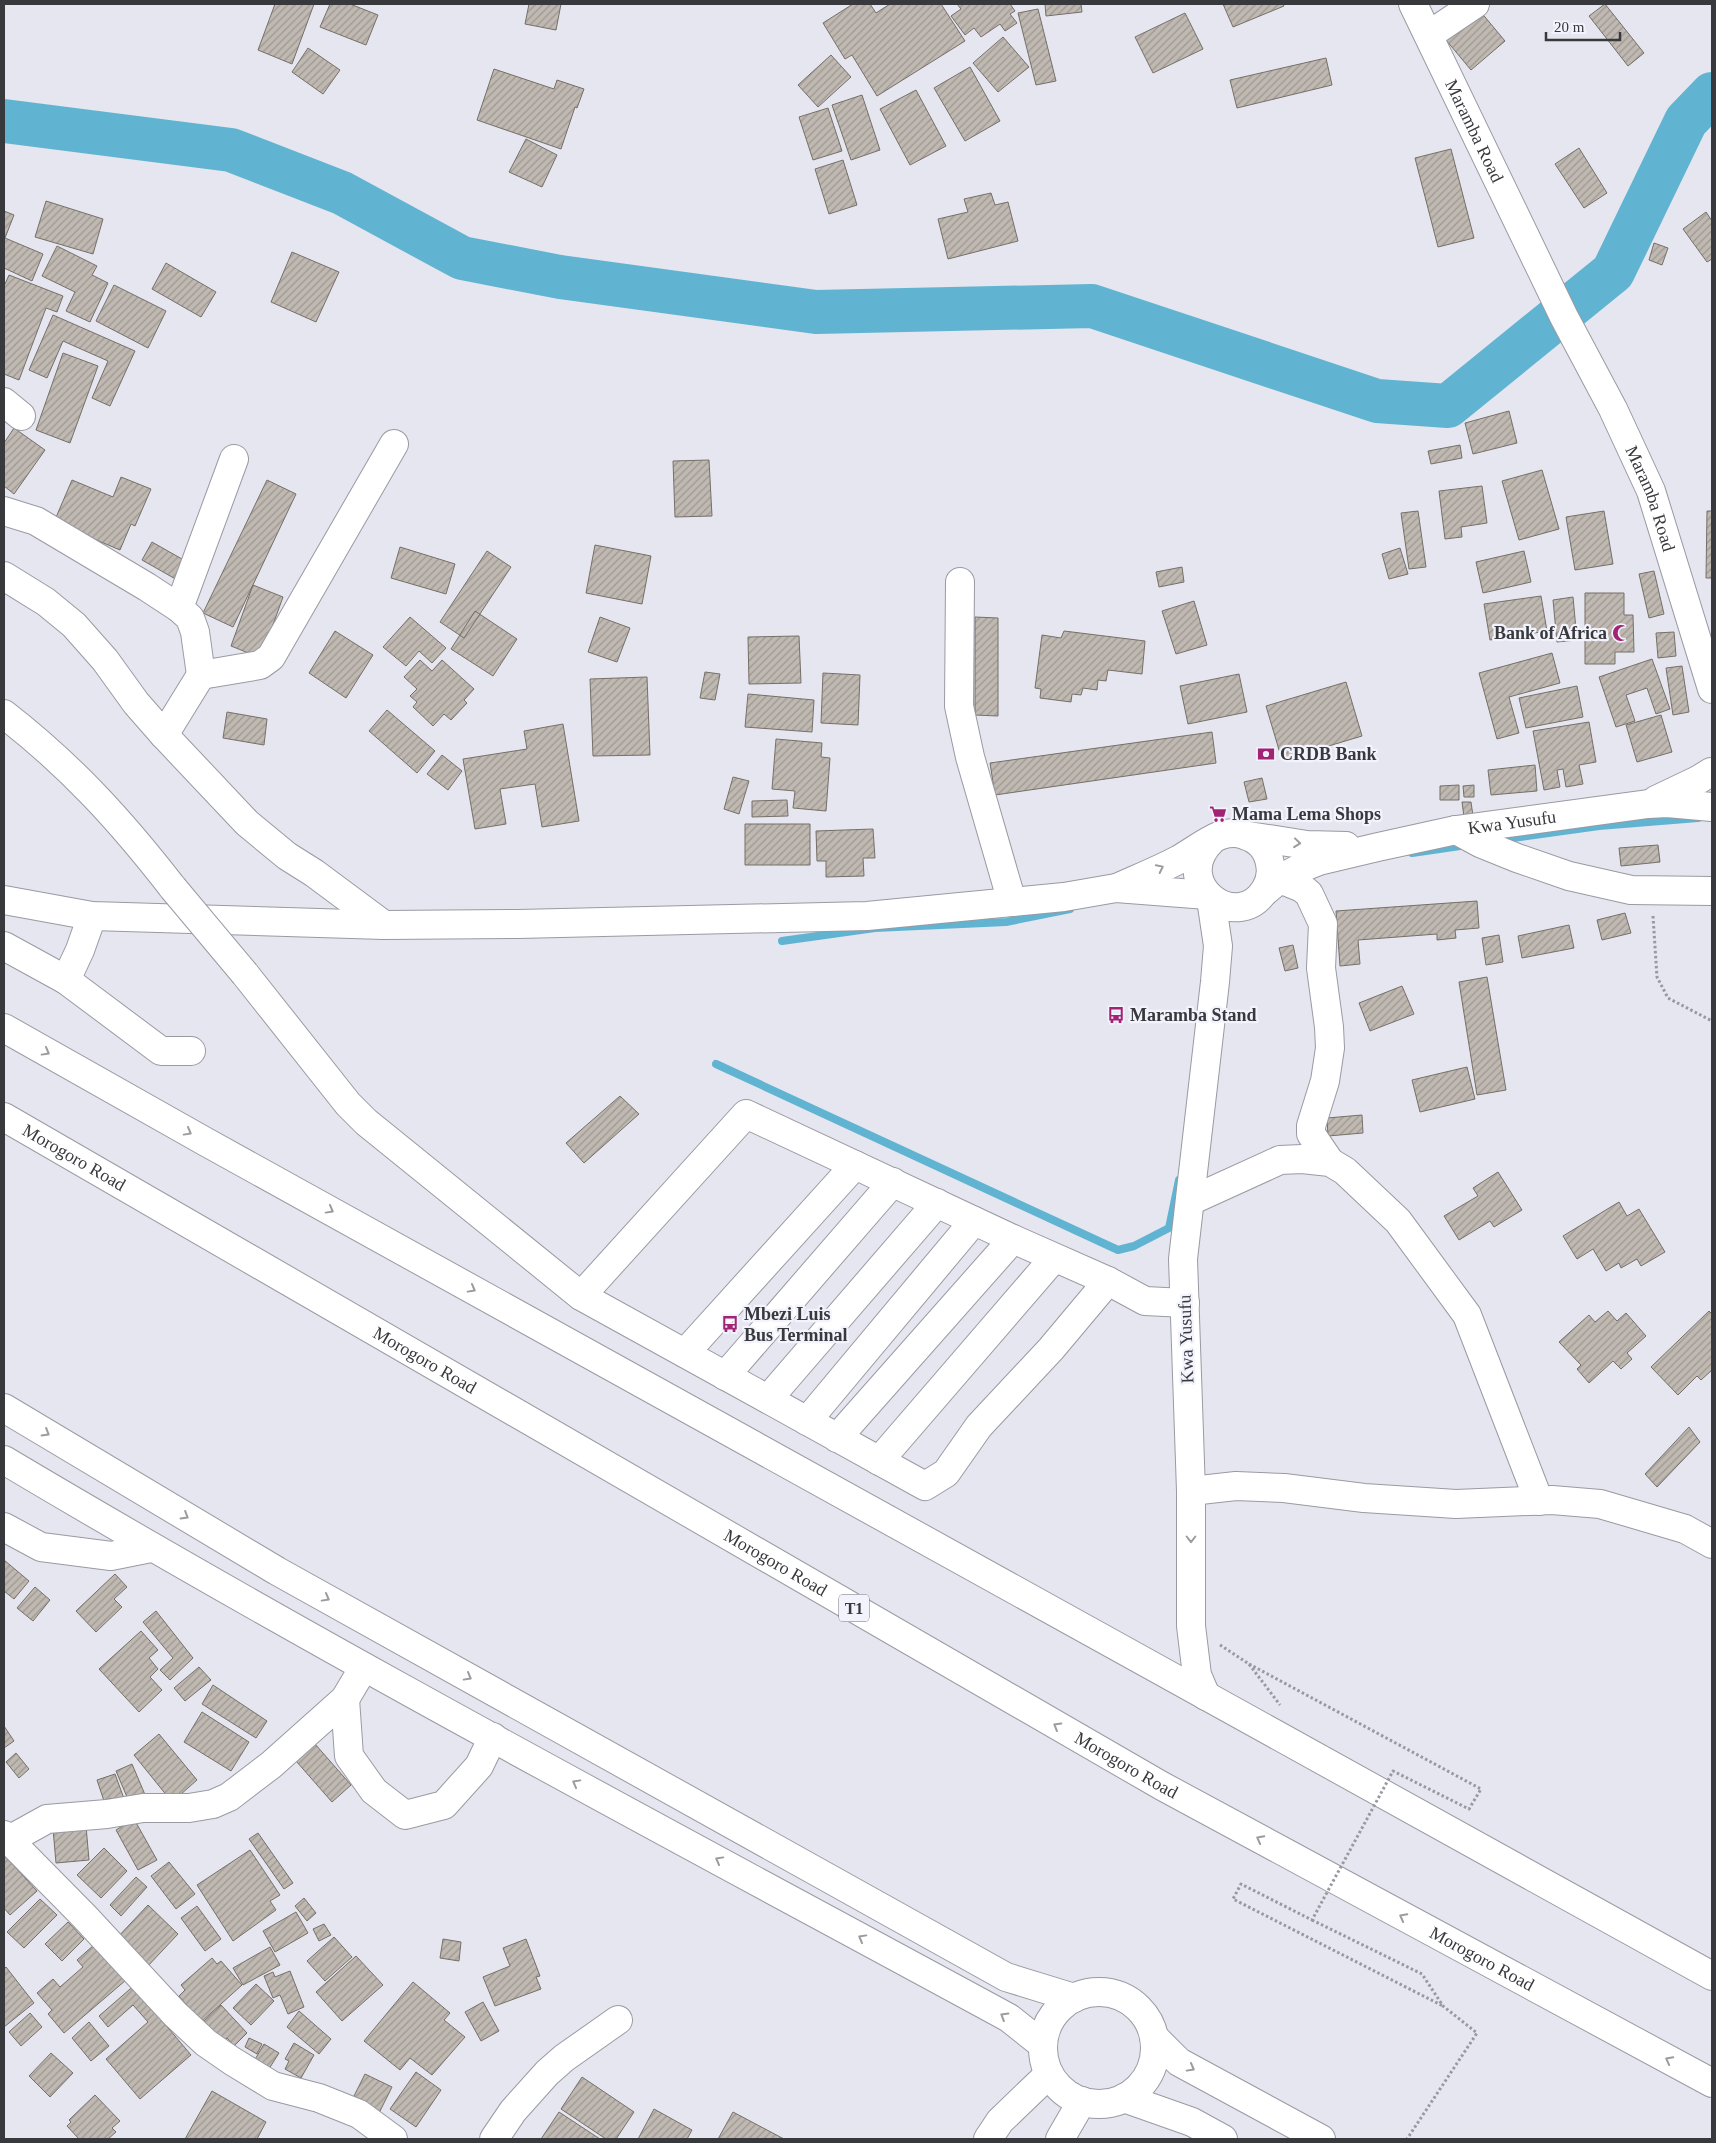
<svg xmlns="http://www.w3.org/2000/svg" width="1716" height="2143" font-family="'Times New Roman',serif">
  <style>
    .lines { fill: none; stroke-linecap: round; stroke-linejoin: round }
    .stream { stroke: #60b4d1; stroke-width: 8 }
    .river { stroke: #60b4d1; stroke-width: 44 }
    .building { fill: url(#building-hatch); stroke: #766f69 }
    .minor-casing { stroke: #999aa3; stroke-width: 30 }
    .highway-casing { stroke: #999aa3; stroke-width: 30 }
    .path { stroke: #9899a0; stroke-width: 3; stroke-dasharray: 2.5 2.5; stroke-linecap: butt }
    .minor { stroke: #fff; stroke-width: 28 }
    .highway { stroke: #fff; stroke-width: 28 }
    .minor-bridge-casing { stroke: #999aa3; stroke-width: 30; stroke-linecap: butt }
    .path-bridge { stroke: #9899a0; stroke-width: 3; stroke-dasharray: 2.5 2.5; stroke-linecap: butt }
    .minor-bridge { stroke: #fff; stroke-width: 28 }
    .oneway { stroke: #9c9c9e }
    .labels { text-anchor: middle; stroke-width: 4.5; stroke-linejoin: round; paint-order: stroke }
    .shield { fill: #f2f3fd; stroke: #707176; stroke-width: 1 }
    .shield-label { font-size: 16px; font-weight: bold; fill: #38393c }
    .street-label { font-size: 18px; fill: #38393c; stroke: #f2f3fd }
    .poi-label { font-size: 18px; font-weight: bold; fill: #38393c; stroke: #f2f3fd; text-anchor: start }
  </style>
  <defs>
    <pattern id="building-hatch" width="6" height="6" patternUnits="userSpaceOnUse" patternTransform="scale(1.25)"><rect width="6" height="6" fill="#c0b9b2"/><path d="M-1 1l2-2M0 6l6-6M5 7l2-2" fill="none" stroke="#9d9792"/></pattern>
  </defs>
  <rect width="100%" height="100%" fill="#e5e6ef"/>
  <g class="lines">
    <path class="stream" d="M1498,840L1599,826L1698,818
      M1412,853L1467,845
      M782,941L875,928L1006,922L1070,909
      M716,1064L1118,1250L1134,1246L1169,1228L1179,1180"/>
    <path class="river" d="M4,121L231,150L342,193L462,258L560,277L816,312L1092,306L1377,401L1448,406L1613,272L1686,121L1712,94"/>
  </g>
  <path class="building" d="M275,4H314L292,64L258,50Z
    M330,4H350L378,15L366,45L320,27Z
    M529,4H561L556,30L525,24Z
    M853,4H870L876,13L890,4H941L965,41L877,96L852,55L845,59L823,23Z
    M957,4H1010L1015,11L1010,14L1017,23L1005,31L1000,24L981,37L974,28L965,35L951,16L961,9Z
    M1045,4H1081L1082,12L1046,16Z
    M1223,4H1283L1284,6L1233,27Z
    M1605,4L1644,53L1628,66L1589,16Z
    M1038,9L1056,81L1036,85L1018,13Z
    M1480,11L1505,41L1471,70L1446,40Z
    M1185,13L1203,49L1153,73L1135,37Z
    M1003,37L1029,67L998,92L973,63Z
    M308,48L340,70L323,94L292,72Z
    M831,55L851,77L818,107L798,85Z
    M1326,58L1332,85L1237,108L1230,80Z
    M970,67L1000,121L965,141L934,88Z
    M494,69L554,89L557,80L584,89L577,108L575,107L561,149L477,120Z
    M916,90L946,146L910,165L880,109Z
    M862,95L880,150L851,160L832,105Z
    M828,108L842,151L813,160L799,117Z
    M526,139L557,155L542,187L509,172Z
    M1579,148L1607,193L1584,208L1555,164Z
    M1451,149L1474,238L1438,247L1415,158Z
    M843,160L857,205L829,214L815,169Z
    M991,193L995,205L1008,202L1018,241L948,259L938,219L968,212L964,199Z
    M46,201L103,219L93,254L35,237Z
    M4,211L14,215L5,238L43,254L32,281L4,268Z
    M1706,212L1712,221V259L1707,262L1683,229Z
    M1654,243L1668,248L1662,265L1649,260Z
    M57,246L97,266L92,275L108,283L90,322L66,311L75,292L42,276Z
    M292,252L339,272L316,322L271,302Z
    M166,263L216,292L201,317L152,289Z
    M9,275L63,296L57,312L46,308L19,380L4,374V284H5Z
    M114,285L166,311L148,348L96,321Z
    M53,315L135,351L110,406L92,398L108,361L63,341L47,378L29,370Z
    M63,353L98,366L70,443L36,430Z
    M1509,411L1517,443L1473,454L1465,423Z
    M14,428L45,450L14,494L4,486V443Z
    M1460,445L1462,458L1431,464L1428,451Z
    M709,460L712,516L675,517L673,461Z
    M1542,470L1559,529L1519,540L1502,481Z
    M121,477L151,489L135,526L131,524L120,550L54,522L72,480L113,497Z
    M267,480L296,494L233,627L203,613Z
    M1482,486L1487,523L1461,527L1462,537L1445,539L1439,491Z
    M1418,511L1426,567L1409,569L1401,513Z
    M1604,511L1613,564L1575,570L1566,517Z
    M1707,511H1712V578H1706Z
    M152,542L189,563L179,581L142,560Z
    M595,545L651,556L642,604L586,593Z
    M400,547L455,564L446,594L391,578Z
    M1400,548L1408,574L1389,579L1382,554Z
    M487,551L511,567L464,638L440,622Z
    M1524,551L1531,582L1483,593L1476,562Z
    M1182,567L1184,582L1159,587L1156,572Z
    M1654,571L1664,614L1649,618L1639,574Z
    M253,585L283,597L261,658L231,646Z
    M1585,593H1624V615H1633L1634,652H1615V664H1585Z
    M1541,596L1547,631L1490,640L1484,604Z
    M1573,597L1577,640L1557,642L1553,600Z
    M1194,601L1207,645L1176,654L1162,611Z
    M475,611L517,639L493,676L451,649Z
    M410,617L446,648L432,663L419,651L406,666L383,647Z
    M600,617L630,628L617,662L588,652Z
    M975,617L998,618V716L975,715Z
    M335,631L373,655L346,698L309,673Z
    M1064,631L1145,641L1142,674L1108,670L1106,681L1098,680L1097,690L1083,688L1081,695L1072,694L1071,702L1040,698L1041,689L1035,688L1042,635L1061,638Z
    M1674,632L1676,656L1658,658L1656,633Z
    M799,636L801,683L749,684L748,637Z
    M1552,653L1560,683L1509,697L1519,733L1497,739L1479,673Z
    M1652,659L1670,709L1656,714L1647,688L1626,695L1635,721L1616,727L1599,677Z
    M420,660L432,671L442,660L474,689L464,700L467,703L451,720L444,714L433,726L413,707L417,702L410,696L417,689L404,677Z
    M1682,666L1689,712L1673,715L1666,668Z
    M705,672L720,674L715,700L700,698Z
    M823,673L860,675L858,725L821,723Z
    M1239,674L1247,712L1188,724L1180,686Z
    M647,677L650,755L593,756L590,679Z
    M1346,682L1362,736L1282,760L1266,706Z
    M1577,686L1583,717L1526,728L1519,698Z
    M748,694L814,700L812,732L745,727Z
    M387,710L435,751L417,773L369,731Z
    M227,712L267,719L264,745L223,738Z
    M1661,715L1672,752L1637,762L1626,725Z
    M1589,722L1596,762L1579,765L1583,784L1566,787L1563,769L1557,770L1560,787L1544,790L1533,731Z
    M563,724L579,821L542,827L535,784L500,789L506,824L475,829L463,759L527,749L524,731Z
    M1212,732L1216,763L995,795L990,763Z
    M776,739L822,743L821,757L830,758L826,811L793,808L795,791L772,789Z
    M442,755L462,771L448,790L427,774Z
    M1535,765L1537,791L1491,795L1488,770Z
    M733,777L749,781L739,814L724,809Z
    M1262,778L1267,799L1249,802L1244,782Z
    M1459,785V800H1440V786Z
    M1474,785V797H1464L1463,786Z
    M787,800L788,816L752,817V801Z
    M1462,802H1471L1473,816L1464,817Z
    M745,824H810V865H745Z
    M873,829L875,858H863L864,876L826,877V861H817L816,831Z
    M1658,845L1660,862L1621,866L1619,848Z
    M1477,901L1479,928L1455,930L1456,938L1437,940V934L1358,940L1360,964L1340,966L1336,911Z
    M1625,913L1631,933L1602,940L1597,920Z
    M1569,925L1574,948L1522,958L1518,936Z
    M1499,935L1503,962L1486,965L1482,938Z
    M1293,945L1298,968L1285,971L1279,948Z
    M1487,977L1506,1090L1477,1095L1459,982Z
    M1402,986L1414,1014L1370,1031L1359,1003Z
    M1467,1067L1475,1099L1420,1112L1412,1080Z
    M620,1096L639,1114L584,1163L566,1143Z
    M1362,1115L1363,1133L1328,1136L1327,1118Z
    M1498,1172L1522,1210L1494,1227L1490,1221L1459,1240L1444,1216L1478,1196L1473,1188Z
    M1619,1202L1627,1216L1639,1209L1665,1252L1641,1266L1637,1259L1621,1268L1619,1263L1606,1271L1593,1249L1577,1259L1563,1236Z
    M1608,1311L1617,1321L1626,1313L1646,1336L1627,1353L1632,1359L1621,1369L1613,1361L1589,1383L1577,1369L1581,1365L1559,1342L1589,1315L1595,1322Z
    M1709,1311L1712,1314V1370L1701,1380L1697,1376L1678,1395L1651,1367Z
    M1689,1427L1700,1442L1657,1487L1645,1474Z
    M4,1560L29,1581L14,1599L4,1591Z
    M115,1574L127,1587L114,1599L122,1607L96,1632L76,1611Z
    M35,1587L50,1600L33,1621L17,1608Z
    M156,1611L193,1658L170,1680L160,1670L173,1658L143,1622Z
    M141,1631L158,1650L149,1658L158,1669L150,1677L162,1690L139,1712L99,1669Z
    M199,1667L211,1680L185,1701L174,1688Z
    M213,1685L267,1721L256,1738L202,1704Z
    M202,1712L249,1742L231,1771L184,1742Z
    M4,1726L14,1741L4,1748Z
    M159,1734L197,1780L172,1802L134,1755Z
    M315,1744L351,1785L332,1802L296,1761Z
    M16,1753L29,1769L19,1778L6,1762Z
    M132,1764L146,1797L130,1804L116,1771Z
    M115,1774L126,1804L114,1808L111,1798L104,1801L97,1780Z
    M134,1819L157,1860L138,1870L116,1830Z
    M86,1826L89,1860L56,1863L53,1829Z
    M258,1833L293,1883L284,1889L249,1839Z
    M104,1848L127,1871L101,1898L77,1875Z
    M250,1850L280,1895L270,1901L276,1910L233,1941L197,1885Z
    M4,1855L37,1891L10,1915L4,1908Z
    M169,1862L195,1894L176,1909L151,1876Z
    M136,1877L147,1887L121,1916L110,1905Z
    M304,1898L316,1913L307,1921L295,1906Z
    M40,1899L57,1915L24,1948L7,1932Z
    M148,1905L178,1934L146,1968L115,1940Z
    M197,1906L221,1939L205,1951L181,1918Z
    M296,1912L308,1933L275,1952L263,1931Z
    M68,1922L84,1939L62,1961L45,1944Z
    M324,1924L331,1935L319,1941L313,1929Z
    M334,1937L352,1957L325,1981L307,1961Z
    M443,1939L461,1942L459,1961L440,1958Z
    M526,1939L540,1976L536,1977L541,1989L495,2006L483,1977L510,1966L503,1948Z
    M95,1944L126,1980L64,2033L48,2014L52,2010L37,1993L53,1979L60,1987L83,1967L77,1960Z
    M270,1947L280,1965L243,1985L233,1968Z
    M356,1956L383,1985L342,2021L316,1992Z
    M212,1958L217,1964L221,1961L242,1985L201,2022L179,1996L185,1990L181,1985Z
    M6,1967L34,2003L4,2027V1969Z
    M290,1971L304,2007L288,2014L280,1995L273,1998L264,1976L273,1972L275,1977Z
    M413,1982L450,2013L444,2020L465,2037L432,2075L410,2058L400,2070L364,2041Z
    M137,1983L142,1997L191,2055L140,2099L106,2059L148,2022L133,2005L108,2027L99,2016Z
    M256,1984L274,2001L251,2025L233,2008Z
    M483,2002L499,2031L481,2041L465,2012Z
    M221,2005L247,2033L234,2046L227,2038L221,2043L203,2022Z
    M299,2011L331,2039L319,2054L287,2027Z
    M30,2013L42,2027L21,2046L9,2032Z
    M89,2022L109,2046L91,2061L72,2038Z
    M249,2038L262,2044L257,2054L245,2047Z
    M294,2043L314,2055L301,2078L285,2069L289,2061L285,2059Z
    M264,2044L279,2053L267,2072L253,2063Z
    M51,2053L73,2073L50,2097L29,2076Z
    M416,2072L441,2090L416,2127L390,2109Z
    M365,2074L392,2087L375,2121L348,2108Z
    M582,2077L634,2112L616,2139H606L561,2109Z
    M212,2091L266,2122L257,2139H185Z
    M95,2095L120,2121L112,2128L116,2132L108,2139H79L67,2126L71,2122L69,2120Z
    M654,2109L692,2130L687,2139H638Z
    M559,2112L600,2139H541Z
    M733,2112L784,2139H718Z"/>
  <g class="lines">
    <g class="minor-casing">
      <g id="minor">
        <path id="s1" d="M1413,4L1564,317L1613,409L1651,491L1712,689"/>
        <path d="M1429,35L1475,4"/>
        <path d="M4,402L21,416"/>
        <path d="M4,511L36,521L147,587L179,608L190,618L195,632L201,675L164,735"/>
        <path d="M4,576L46,602L74,625L105,660L136,703L164,735L247,823L287,856L314,873L384,925"/>
        <path d="M960,582L959,706L970,757L1012,902"/>
        <path d="M179,608L234,459"/>
        <path d="M201,675L260,665L271,657L394,444"/>
        <path d="M4,714C71,766 121,821 173,888"/>
        <path d="M1656,800L1698,780L1711,772"/>
        <path d="M1456,830L1480,843L1517,858L1569,876L1631,890L1712,891"/>
        <path d="M1249,836L1307,845L1346,846"/>
        <path d="M1280,879L1302,888L1309,894L1323,924L1321,968L1329,1027L1330,1048L1325,1081L1311,1126V1134L1330,1162"/>
        <path d="M1119,887C1139,878 1159,870 1178,860C1192,852 1206,841 1221,835C1228,833 1237,832 1244,835C1258,839 1268,850 1270,864C1272,873 1270,882 1265,890C1237,935 1168,883 1212,840"/>
        <path id="s2" d="M1263,893L1280,879L1296,870L1319,861L1378,847L1456,830L1648,804L1667,803L1712,807"/>
        <path d="M4,900L92,916L384,925L518,924L867,916L1064,897L1116,888L1207,895"/>
        <path d="M92,916L80,950L66,980L161,1051H191"/>
        <path d="M4,946L66,980"/>
        <path d="M245,974L348,1104L366,1122L581,1296L925,1486L946,1473L979,1426L1051,1349L1108,1281"/>
        <path d="M1190,1201L1280,1160L1302,1159L1330,1162L1345,1171L1398,1221L1467,1315L1539,1501"/>
        <path d="M581,1296L746,1114L1013,1239L1108,1281L1145,1301L1185,1303"/>
        <path d="M685,1353L855,1165"/>
        <path d="M725,1376L893,1182"/>
        <path d="M768,1399L937,1203"/>
        <path d="M4,1408L277,1571L1006,1977L1074,1998"/>
        <path d="M807,1421L974,1221"/>
        <path d="M837,1438L1013,1239"/>
        <path d="M4,1460C333,1656 672,1835 1009,2018L1043,2045"/>
        <path d="M879,1461L1054,1258"/>
        <path d="M1191,1491L1236,1486L1284,1488L1364,1498L1456,1504L1552,1500L1600,1504L1685,1529L1712,1544"/>
        <path d="M4,1527L41,1547L111,1556L151,1548"/>
        <path d="M1206,1696L1197,1675L1191,1626V1491L1183,1259L1215,982L1218,946L1211,899"/>
        <path d="M345,1699L349,1756L374,1791L405,1815L444,1805L479,1766L493,1737"/>
        <path d="M4,1835L84,1916L175,2014L206,2043L232,2061L273,2086L319,2098L359,2114L393,2139"/>
        <path d="M9,1840L47,1819L107,1814L143,1808H189L213,1804L229,1797L271,1765L345,1699L364,1667"/>
        <circle cx="1099" cy="2048" r="56"/>
        <path d="M1154,2037L1179,2062L1321,2139"/>
        <path d="M1124,2098L1192,2122L1223,2139"/>
        <path d="M494,2139L513,2111L547,2073L564,2058L618,2020"/>
        <path d="M988,2139L1000,2121L1049,2074"/>
        <path d="M1060,2139L1082,2101"/>
      </g>
    </g>
    <g class="highway-casing">
      <g id="highway">
        <path d="M4,1028L206,1142L1712,1976"/>
        <path id="s3" d="M4,1117L1162,1786L1712,2083"/>
      </g>
    </g>
    <path class="path" d="M1653,916L1657,977L1668,998L1712,1021
      M1220,1645L1249,1664L1280,1705
      M1312,1920L1422,1974L1443,2006L1477,2033L1407,2139"/>
    <use href="#minor" class="minor"/>
    <use href="#highway" class="highway"/>
    <g class="minor-bridge-casing">
      <path id="minor-bridge" d="M173,888L245,974"/>
    </g>
    <path class="path-bridge" d="M1249,1664L1481,1789L1469,1809L1393,1771L1312,1920L1241,1884L1233,1899L1443,2006"/>
    <use href="#minor-bridge" class="minor-bridge"/>
  </g>
  <defs><path id="oneway-chevron" d="M-2-3.5L2.5 0L-2 3.5" fill="none" stroke-width="1.6" stroke-linecap="round" stroke-linejoin="round" transform="scale(1.25)"/></defs>
  <g class="oneway">
    <use href="#oneway-chevron" transform="translate(1297 843) rotate(6)"/>
    <use href="#oneway-chevron" transform="translate(1160 868) rotate(-26)"/>
    <use href="#oneway-chevron" transform="translate(46 1052) rotate(29)"/>
    <use href="#oneway-chevron" transform="translate(188 1132) rotate(29)"/>
    <use href="#oneway-chevron" transform="translate(330 1210) rotate(29)"/>
    <use href="#oneway-chevron" transform="translate(472 1289) rotate(29)"/>
    <use href="#oneway-chevron" transform="translate(46 1433) rotate(31)"/>
    <use href="#oneway-chevron" transform="translate(185 1516) rotate(31)"/>
    <use href="#oneway-chevron" transform="translate(1191 1539) rotate(90)"/>
    <use href="#oneway-chevron" transform="translate(326 1598) rotate(29)"/>
    <use href="#oneway-chevron" transform="translate(468 1677) rotate(29)"/>
    <use href="#oneway-chevron" transform="translate(1057 1726) rotate(-150)"/>
    <use href="#oneway-chevron" transform="translate(576 1783) rotate(-151)"/>
    <use href="#oneway-chevron" transform="translate(1260 1839) rotate(-152)"/>
    <use href="#oneway-chevron" transform="translate(719 1860) rotate(-151)"/>
    <use href="#oneway-chevron" transform="translate(1403 1917) rotate(-152)"/>
    <use href="#oneway-chevron" transform="translate(862 1938) rotate(-151)"/>
    <use href="#oneway-chevron" transform="translate(1004 2016) rotate(-149)"/>
    <use href="#oneway-chevron" transform="translate(1669 2060) rotate(-152)"/>
    <use href="#oneway-chevron" transform="translate(1191 2068) rotate(29)"/>
  </g>
  <defs>
    <g id="mosque-bare" transform="scale(1.35)"><path d="M3.5-4.9A6 6 0 1 0 3.5 4.9A5 5 0 1 1 3.5-4.9Z" fill="#a22273" stroke="#f2f3fd" stroke-width="2.5" paint-order="stroke"/></g>
    <g id="bank-bare" transform="scale(1.35)"><path d="M-6-4H6V4H-6ZM0-2.3a2.3 2.3 0 1 0 0 4.6a2.3 2.3 0 1 0 0-4.6Z" fill="#a22273" stroke="#f2f3fd" stroke-width="2.5" paint-order="stroke"/></g>
    <g id="supermarket-bare" transform="scale(1.35)"><path d="M-6-5.5h2.5l.6 2H6L4.5 2H-2.5L-4.4-4H-6ZM-1.5 3.2a1.3 1.3 0 1 0 .1 0ZM3 3.2a1.3 1.3 0 1 0 .1 0Z" fill="#a22273" stroke="#f2f3fd" stroke-width="2.5" paint-order="stroke"/></g>
    <g id="bus-bare" transform="scale(1.35)"><path d="M-5-6H5V4H4V6H2V4H-2V6H-4V4H-5ZM-3.5-4V0h7V-4ZM-3.5 1.2v1.5H-2V1.2ZM2 1.2v1.5H3.5V1.2Z" fill="#a22273" stroke="#f2f3fd" stroke-width="2.5" paint-order="stroke"/></g>
  </defs>
  <g fill-rule="evenodd">
    <use href="#mosque-bare" x="1621" y="633"/>
    <use href="#bank-bare" x="1266" y="754"/>
    <use href="#supermarket-bare" x="1218" y="814"/>
    <use href="#bus-bare" x="1116" y="1015"/>
    <use href="#bus-bare" x="730" y="1324"/>
  </g>
  <g class="labels">
    <rect class="shield" x="839" y="1594.5" width="30" height="27" rx="4"/>
    <g class="shield-label">
      <text x="854" y="1614">T1</text>
    </g>
    <g class="street-label">
      <text dy="6" stroke="none"><textPath href="#s1" startOffset="141">Maramba Road</textPath></text>
      <text dy="6" stroke="none"><textPath href="#s1" startOffset="549">Maramba Road</textPath></text>
      <text dy="6" stroke="none"><textPath href="#s2" startOffset="262">Kwa Yusufu</textPath></text>
      <text dy="6" stroke="none"><textPath href="#s3" startOffset="81">Morogoro Road</textPath></text>
      <text transform="translate(1186 1339) rotate(-92)" y="6">Kwa Yusufu</text>
      <text dy="6" stroke="none"><textPath href="#s3" startOffset="486">Morogoro Road</textPath></text>
      <text dy="6" stroke="none"><textPath href="#s3" startOffset="891">Morogoro Road</textPath></text>
      <text dy="6" stroke="none"><textPath href="#s3" startOffset="1296">Morogoro Road</textPath></text>
      <text dy="6" stroke="none"><textPath href="#s3" startOffset="1701">Morogoro Road</textPath></text>
    </g>
    <g class="poi-label">
      <text x="1607" y="639" text-anchor="end">Bank of Africa</text>
      <text x="1280" y="760">CRDB Bank</text>
      <text x="1232" y="820">Mama Lema Shops</text>
      <text x="1130" y="1021">Maramba Stand</text>
      <text x="744" y="1320">Mbezi Luis<tspan x="744" dy="21">Bus Terminal</tspan></text>
    </g>
  </g>
  <rect width="1716" height="2143" fill="none" stroke="#38393c" stroke-width="10"/>
  <path d="M1546 32v8h74v-8" fill="none" stroke="#38393c" stroke-width="2.5"/>
  <text x="1554" y="32" font-size="15" fill="#38393c" stroke="#f2f3fd" stroke-width="4" paint-order="stroke">20 m</text>
</svg>
